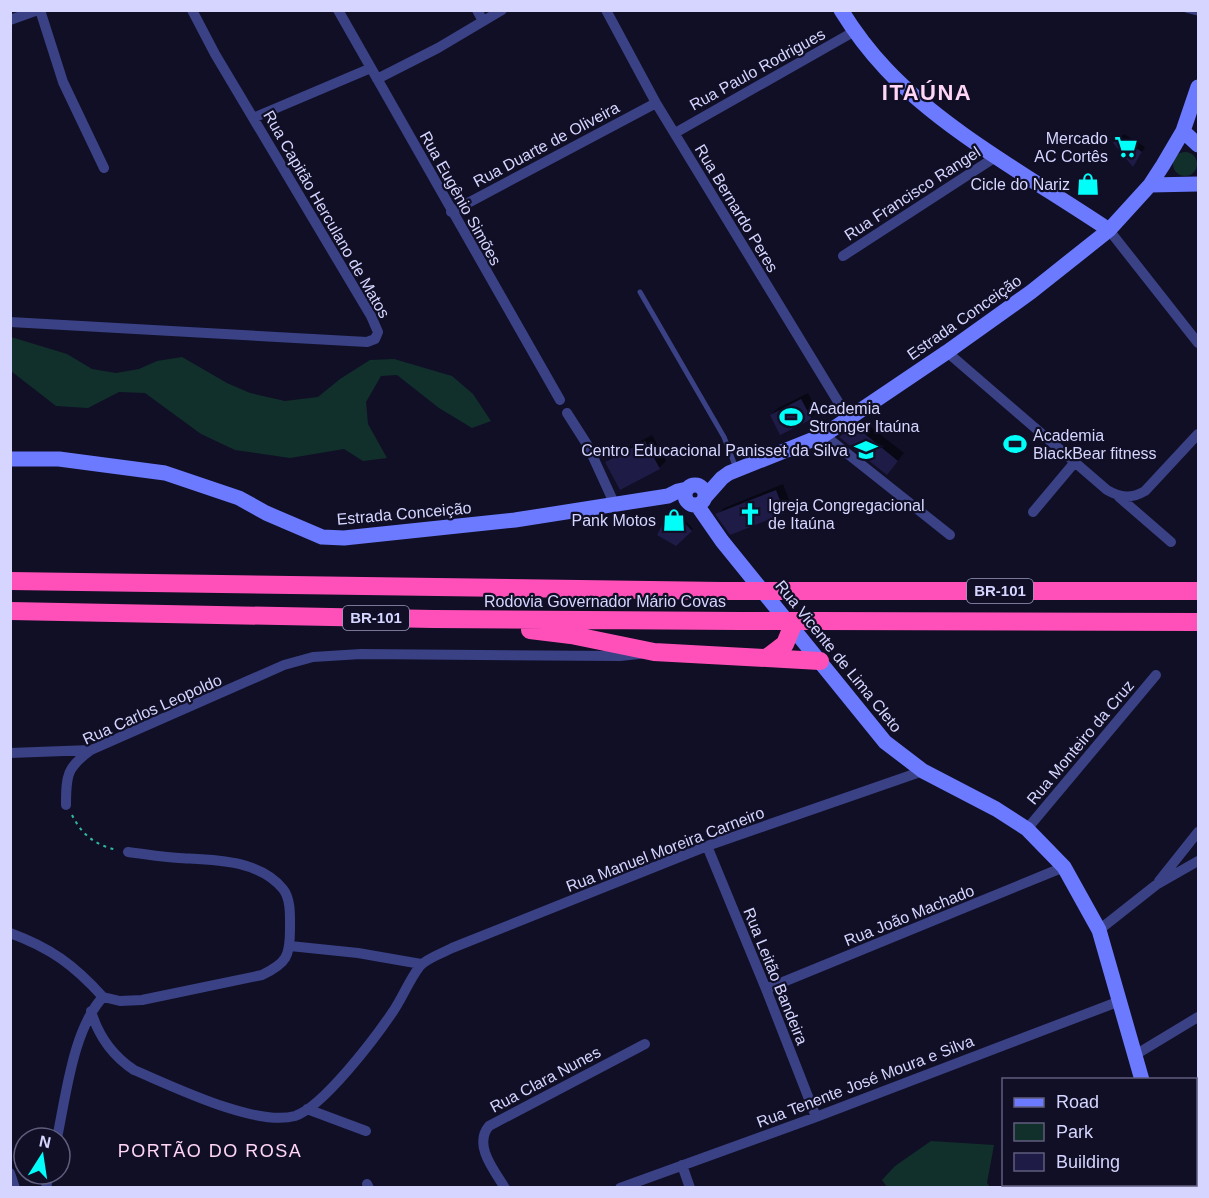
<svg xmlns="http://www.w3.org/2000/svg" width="1209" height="1198" font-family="Helvetica,sans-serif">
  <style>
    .green { fill: #12302b }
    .shadow { fill: #0007 }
    .building { fill: #1f1b47 }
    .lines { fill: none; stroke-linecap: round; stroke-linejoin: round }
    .path { stroke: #2fb89f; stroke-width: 2; stroke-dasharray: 3 4.5; stroke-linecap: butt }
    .lane { stroke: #3a4185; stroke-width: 5 }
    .street { stroke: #3a4185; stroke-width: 10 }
    .secondary { stroke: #6c7aff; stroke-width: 15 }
    .highway { stroke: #ff50b9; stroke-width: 18 }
    .highway-bridge { stroke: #ff50b9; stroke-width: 18 }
    .labels { text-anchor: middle; stroke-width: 4.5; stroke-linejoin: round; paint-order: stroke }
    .shield { fill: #100f26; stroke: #9a9abe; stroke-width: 1.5 }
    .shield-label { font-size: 15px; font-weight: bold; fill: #d5d5ff }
    .street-label { font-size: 16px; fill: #d5d5ff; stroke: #100f26 }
    .poi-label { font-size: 16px; fill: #d5d5ff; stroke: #100f26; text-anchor: end }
    .neighbourhood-label { font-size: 18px; letter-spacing: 1.5px; fill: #ffd6f5; stroke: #100f26 }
    .district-label { font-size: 22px; font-weight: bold; letter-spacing: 1.5px; fill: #ffd6f5; stroke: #100f26 }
  </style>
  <rect width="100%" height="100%" fill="#100f26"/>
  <path class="green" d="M1173 164a12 12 0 1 1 24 0a12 12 0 1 1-24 0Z
    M11,337L67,354L92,369L116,373L139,369L157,361L182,357L227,383L250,393L285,401L318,397L340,379L370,360L394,359L452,376L473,394L491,421L472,428L439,408L397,375L381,376L366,402L368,424L387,458L363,461L344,449L290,458L235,450L201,434L145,393L119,392L88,408L56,406L11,371Z
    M931,1141L994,1145L987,1183L990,1187H887L882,1180L895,1166Z"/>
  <path class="shadow" d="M1124,134L1145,147L1137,161L1115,143Z
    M808,393L817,411L811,418L771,415L778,408Z
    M862,420L904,453L893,467L841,437Z
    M652,435L666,461L659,468L606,462L613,456Z
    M783,484L791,505L784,511L730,533L717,515L724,508Z
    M674,508L693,529L676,544L659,535Z"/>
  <path class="building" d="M1118,137L1142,152L1133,167L1113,143Z
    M801,399L812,419L780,435L770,415Z
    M855,426L898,461L887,475L839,437Z
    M645,441L660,469L620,490L605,462Z
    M776,490L785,513L730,535L715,514Z
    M671,508L692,531L676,546L657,535Z"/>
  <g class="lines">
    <path class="path" d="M72,815C82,835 95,845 117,850"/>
    <path class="lane" d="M1186,10L1198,13
      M640,292L724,437L736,468"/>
    <path class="street" d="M40,10L63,82L104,168
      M338,10L560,400
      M477,10L483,21
      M606,10L656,103L848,418
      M10,20L38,10
      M377,79L438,48L502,10
      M253,118L371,68
      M675,133L855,31
      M451,212L656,103
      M1109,230L1198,343
      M843,256L997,156
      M10,322L367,342L375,339L378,332L371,316L215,54L192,10
      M947,352L1107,490C1121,498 1131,499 1145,491L1198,434
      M567,413L588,446L615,505
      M824,435L950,535
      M1119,497L1171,542
      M1033,512L1075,462
      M10,753L91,750
      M66,805C66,775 67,767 91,750L284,665L313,657L361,654L620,656L639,654
      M1027,829L1156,675
      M707,846L766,989L816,1117
      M1159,881L1198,832
      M1099,930L1156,885L1198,861
      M10,933C51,948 74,965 103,997
      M290,946L358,953L421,964
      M766,989L1064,867
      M103,997L120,1001L142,1000L262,975C287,963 290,956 290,929C290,916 291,899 283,889C258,859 213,860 179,858C162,857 145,854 128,852
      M91,1011C98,1035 113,1056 134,1070C172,1086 255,1127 295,1116C323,1107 375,1038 392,1013C402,999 409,980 420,966C427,958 443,953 452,948L707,846L923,771
      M1135,1055L1198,1017
      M307,1109L366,1131
      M57,1138C66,1096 73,1029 103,997
      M682,1165L690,1188
      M1196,1171L1198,1169
      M10,1173L15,1188
      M367,1184L369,1188
      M46,1188L49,1174
      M505,1188C494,1170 473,1145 489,1126L645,1044
      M620,1188L816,1117L1120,1001
      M1157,1188L1169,1184"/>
    <path class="secondary" d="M841,10C854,31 869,51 886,69C944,131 1038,182 1109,230
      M1183,131L1198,145
      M1150,185L1198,184
      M10,459H59L165,473L239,498L266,513L322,537L344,538L515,520L668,496L678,491L687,489
      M685 495a10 10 0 1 1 20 0a10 10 0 1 1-20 0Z
      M706,496L722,478L729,473L824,435L947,352L1031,292L1109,230L1150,185L1163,165L1183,131L1198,87
      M697,505L722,541L885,742L923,771L996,809L1027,829L1064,867L1099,930L1142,1080
      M1176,1184L1177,1188"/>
    <path class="highway" d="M10,581L722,591
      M802,591H1198
      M10,611L433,619L741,621
      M815,621L1198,622
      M530,630L571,635L654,652L820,661
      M768,657L785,644L792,627"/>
    <path class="highway-bridge" d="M722,591H802
      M741,621H815"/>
  </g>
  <defs>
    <g id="supermarket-bare" transform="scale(1.8)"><path d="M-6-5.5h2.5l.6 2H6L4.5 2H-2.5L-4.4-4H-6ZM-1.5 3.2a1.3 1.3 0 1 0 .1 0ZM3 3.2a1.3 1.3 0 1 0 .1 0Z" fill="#01fef8" stroke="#100f26" stroke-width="2.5" paint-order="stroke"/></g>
    <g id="shop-bare" transform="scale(1.8)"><path d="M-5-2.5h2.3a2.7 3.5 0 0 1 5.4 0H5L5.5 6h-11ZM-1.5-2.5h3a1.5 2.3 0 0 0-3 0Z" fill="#01fef8" stroke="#100f26" stroke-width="2.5" paint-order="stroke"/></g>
    <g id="stadium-bare" transform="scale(1.8)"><path d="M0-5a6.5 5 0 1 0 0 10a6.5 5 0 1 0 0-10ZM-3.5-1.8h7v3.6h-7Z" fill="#01fef8" stroke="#100f26" stroke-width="2.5" paint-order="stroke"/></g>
    <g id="school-bare" transform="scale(1.8)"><path d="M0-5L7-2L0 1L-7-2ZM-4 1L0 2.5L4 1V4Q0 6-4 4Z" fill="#01fef8" stroke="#100f26" stroke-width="2.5" paint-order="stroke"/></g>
    <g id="church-bare" transform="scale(1.8)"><path d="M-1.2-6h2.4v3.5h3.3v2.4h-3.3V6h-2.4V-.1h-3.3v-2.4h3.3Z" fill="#01fef8" stroke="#100f26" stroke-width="2.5" paint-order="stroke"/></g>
  </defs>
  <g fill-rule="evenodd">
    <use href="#supermarket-bare" x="1126" y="147"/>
    <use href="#shop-bare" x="1088" y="184"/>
    <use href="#stadium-bare" x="791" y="417"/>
    <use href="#stadium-bare" x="1015" y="444"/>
    <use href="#school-bare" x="866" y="450"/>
    <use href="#church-bare" x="750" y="514"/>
    <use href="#shop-bare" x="674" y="520"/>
  </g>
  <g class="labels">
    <g class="shield">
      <rect x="967" y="579" width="66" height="24" rx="4.5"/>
      <rect x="343" y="606" width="66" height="24" rx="4.5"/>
    </g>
    <g class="shield-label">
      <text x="1000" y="596">BR-101</text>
      <text x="376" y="623">BR-101</text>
    </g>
    <g class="street-label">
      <text transform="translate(757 69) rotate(-29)" y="6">Rua Paulo Rodrigues</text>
      <text transform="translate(546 144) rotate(-28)" y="6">Rua Duarte de Oliveira</text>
      <text transform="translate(912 193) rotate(-33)" y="6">Rua Francisco Rangel</text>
      <text transform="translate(461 198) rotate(61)" y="6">Rua Eugênio Simões</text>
      <text transform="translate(737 208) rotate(59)" y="6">Rua Bernardo Peres</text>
      <text transform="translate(327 214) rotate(60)" y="6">Rua Capitão Herculano de Matos</text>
      <text transform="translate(964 317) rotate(-35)" y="6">Estrada Conceição</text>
      <text transform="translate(404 513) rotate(-5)" y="6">Estrada Conceição</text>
      <text x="605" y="607">Rodovia Governador Mário Covas</text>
      <text transform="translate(839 656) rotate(51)" y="6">Rua Vicente de Lima Cleto</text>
      <text transform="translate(152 709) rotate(-24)" y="6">Rua Carlos Leopoldo</text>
      <text transform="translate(1080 742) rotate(-50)" y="6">Rua Monteiro da Cruz</text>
      <text transform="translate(665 849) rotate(-21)" y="6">Rua Manuel Moreira Carneiro</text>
      <text transform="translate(909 915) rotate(-22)" y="6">Rua João Machado</text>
      <text transform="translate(776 976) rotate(68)" y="6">Rua Leitão Bandeira</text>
      <text transform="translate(545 1079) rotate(-28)" y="6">Rua Clara Nunes</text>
      <text transform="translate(865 1081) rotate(-21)" y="6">Rua Tenente José Moura e Silva</text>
    </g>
    <g class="poi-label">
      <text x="1108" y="144">Mercado<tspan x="1108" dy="18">AC Cortês</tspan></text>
      <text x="1070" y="190">Cicle do Nariz</text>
      <text x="809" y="414" text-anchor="start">Academia<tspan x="809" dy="18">Stronger Itaúna</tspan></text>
      <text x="1033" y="441" text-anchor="start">Academia<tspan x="1033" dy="18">BlackBear fitness</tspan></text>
      <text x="848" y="456">Centro Educacional Panisset da Silva</text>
      <text x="768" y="511" text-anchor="start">Igreja Congregacional<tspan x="768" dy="18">de Itaúna</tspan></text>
      <text x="656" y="526">Pank Motos</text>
    </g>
    <g class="neighbourhood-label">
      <text x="210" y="1157">PORTÃO DO ROSA</text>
    </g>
    <g class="district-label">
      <text x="927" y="100">ITAÚNA</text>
    </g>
  </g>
  <rect width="1209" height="1198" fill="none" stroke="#d5d5ff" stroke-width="24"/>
  <rect x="1002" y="1078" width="195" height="108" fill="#100f26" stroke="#5f5e7d" stroke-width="1.5"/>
  <rect x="1014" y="1098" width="30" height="9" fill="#6c7aff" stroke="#5f5e7d" stroke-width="1.5"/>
  <text x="1056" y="1108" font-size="18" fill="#d5d5ff">Road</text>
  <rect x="1014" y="1123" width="30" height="18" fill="#12302b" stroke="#5f5e7d" stroke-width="1.5"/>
  <text x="1056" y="1138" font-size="18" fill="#d5d5ff">Park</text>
  <rect x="1014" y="1153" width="30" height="18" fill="#1f1b47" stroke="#5f5e7d" stroke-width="1.5"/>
  <text x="1056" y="1168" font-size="18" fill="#d5d5ff">Building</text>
  <g transform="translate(42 1156) rotate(12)"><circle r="28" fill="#100f26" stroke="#5f5e7d" stroke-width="1.5"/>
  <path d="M0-4.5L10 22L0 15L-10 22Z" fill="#01fef8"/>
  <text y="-9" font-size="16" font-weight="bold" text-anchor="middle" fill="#d5d5ff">N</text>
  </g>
</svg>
